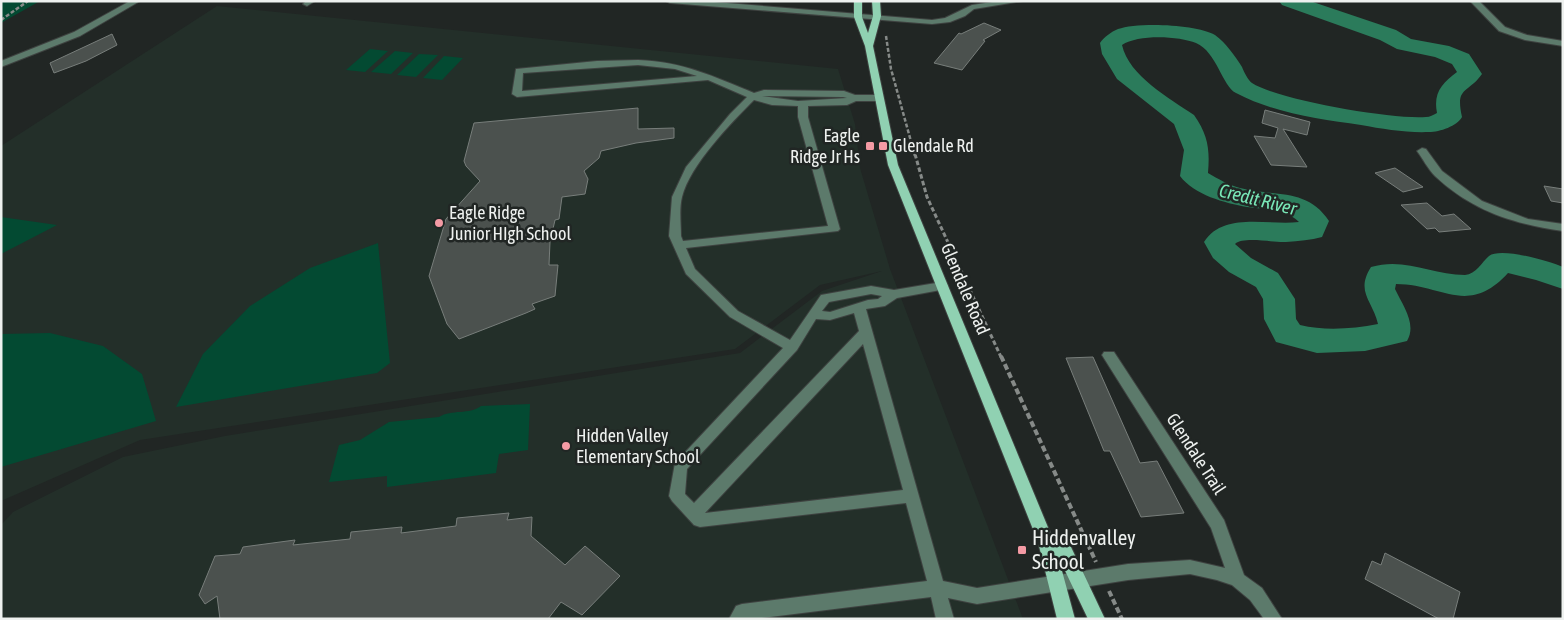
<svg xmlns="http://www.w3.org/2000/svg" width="1564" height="620" font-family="'Asap Condensed',sans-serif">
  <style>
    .built { fill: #232f29 }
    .green { fill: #034a32 }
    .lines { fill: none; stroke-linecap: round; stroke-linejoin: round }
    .river { fill: #2b7b5b; fill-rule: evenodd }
    .building { fill: #4b514e; stroke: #787e7b }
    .minor-casing { stroke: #3e4240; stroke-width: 2 }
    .major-casing { stroke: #3e4240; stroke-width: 2 }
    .path-far2 { stroke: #868a88; stroke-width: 2.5; stroke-dasharray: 4 2; stroke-linecap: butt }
    .path-far1 { stroke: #868a88; stroke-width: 3; stroke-dasharray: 4.5 2.5; stroke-linecap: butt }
    .path { stroke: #868a88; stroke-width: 4; stroke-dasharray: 6 3; stroke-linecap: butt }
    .minor { fill: #5c7a6b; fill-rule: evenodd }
    .major { fill: #90d1b2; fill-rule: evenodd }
    .poi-dot { fill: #f49aa4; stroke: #212624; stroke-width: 2 }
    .labels { text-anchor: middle; stroke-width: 5; stroke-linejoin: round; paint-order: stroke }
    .poi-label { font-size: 18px; fill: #eef1ef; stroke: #212624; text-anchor: start }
    .street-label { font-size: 18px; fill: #eef1ef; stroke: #212624 }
    .water-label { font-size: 19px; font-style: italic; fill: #79e7b7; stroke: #212624 }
    .near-poi-label { font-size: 21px; fill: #eef1ef; stroke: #212624; text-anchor: start }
  </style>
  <rect width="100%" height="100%" fill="#212624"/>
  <path class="built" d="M217,6L838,69L855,124L860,168L890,269L1023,619H1V525L13,512L123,457L225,436L740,353L822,291L882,271L820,285L735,349L140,440L1,501V146Z"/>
  <path class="green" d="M1,1H40L1,23Z
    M370,49L388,51L365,72L346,70Z
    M395,51L413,53L391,74L371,72Z
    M419,54L438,55L416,77L397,75Z
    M444,56L463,58L442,80L423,78Z
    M1,217L57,225L1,254Z
    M378,243L390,363L377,373L176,407L203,354L250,306L310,268Z
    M50,333L103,346L142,374L156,421L1,467V334Z
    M530,404L528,450L499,454L496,473L387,487V476L329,482L339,445L360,440L389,422L439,417C452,409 469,415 481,406Z"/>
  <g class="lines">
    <path class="river" d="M1279,1H1310L1396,30L1411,39L1449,46L1469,54L1482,74C1468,94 1455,86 1462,117C1457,126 1440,132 1429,132C1407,133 1383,129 1361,125C1319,119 1274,113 1236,93C1222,86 1217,52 1196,43C1179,36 1138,34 1122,45C1129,76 1169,98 1194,115C1208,135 1210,149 1208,173C1218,179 1229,185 1240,188C1273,197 1307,187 1329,221L1322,237C1311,240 1299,241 1286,242C1274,243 1244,236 1235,244L1251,258L1278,273L1295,299L1296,319L1300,325C1325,331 1352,329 1378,324C1373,301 1355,292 1371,267C1405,257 1432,275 1465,275C1476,274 1482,262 1489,256C1501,247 1549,261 1563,267V289L1536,280L1508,273C1468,317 1442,284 1396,284L1395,289C1403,306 1417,324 1407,341L1365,351L1317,353L1276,342L1264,319L1263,299L1256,287L1229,272L1213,258L1204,242C1224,211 1268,226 1299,222C1284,208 1267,210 1247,207C1225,203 1194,195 1180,176L1184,150L1174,124L1117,79L1102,54L1100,43C1104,37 1111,32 1118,29C1137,22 1197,24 1215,35C1226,43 1235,56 1242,67C1244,72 1248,80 1252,83C1278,100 1394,120 1426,117C1430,117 1433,115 1437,113C1433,93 1442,83 1457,72L1452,64L1435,57L1397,49L1380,40L1282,5Z"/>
  </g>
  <path class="building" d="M984,23L1001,30L983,40L985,41L962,70L934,63L959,33L961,34Z
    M112,34L117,45L86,61L54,73L50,63Z
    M638,108V129L674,128V138L636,143L601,151L599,158L584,171L588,179L585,194L562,197L559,219L555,220L550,242L549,265H558L555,296L532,304L535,309L526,313L459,339L447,324L429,276L446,219L480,181L466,166L464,161L474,123Z
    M1265,110L1310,122L1307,135L1283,129L1307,167L1271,165L1254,136L1275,138L1278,128L1262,123Z
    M1395,168L1423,187L1403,192L1375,173Z
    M1544,186L1563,189V203L1551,201Z
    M1427,203L1442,216L1454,214L1471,229L1439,232L1435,228L1427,229L1401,205Z
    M1093,357L1140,463L1157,461L1184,513L1141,517L1110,451H1104L1066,358Z
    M509,513L507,520L532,517L531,536L565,565L585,546L620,576L582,615L561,602L548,619H220L217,596L205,604L199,595L215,556L240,554L243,547L295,540L293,545L350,539L351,532L402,527L401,533L456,526L457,518Z
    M1385,553L1460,592L1453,619H1439L1365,579L1372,561L1381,565Z"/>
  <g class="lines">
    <g class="minor-casing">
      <path id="minor" d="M130,1H140L80,36L1,67V61L74,32Z
        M306,1H315L307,6L303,4Z
        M666,1H702L932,20L945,18L972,5L999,1H1023L974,9L965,16L950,22L932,24L670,3Z
        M1470,1H1479L1505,27L1527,35L1563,41V46L1525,40L1499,31Z
        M638,60C684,62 712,76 754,93L764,90L844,91L855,95H878L883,98L878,101H856L847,105L808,106V117L840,229L838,231L686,248L695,269L738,311L790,340L821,295L871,286L894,290L942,282L946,283L948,286L946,289L897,298L885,306L866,309L943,581L977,588L1128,564L1190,560L1225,568L1211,528L1102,355L1104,352H1114L1224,520L1244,575L1262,588L1282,619H1264L1250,600L1232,585L1217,580L1190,574L1128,580L977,604L948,598L954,619H936L931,597L753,619H729L736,606L742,604L927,581L906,503L700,527L694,525L672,501L669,496L675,463L783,348L730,317L686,274L669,236L672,197L686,167L730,114L747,97L708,80L517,97L512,94L516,69L597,61ZM638,65L675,69L697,76L522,91L523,73ZM762,96L843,97L847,98L798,101ZM754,100L772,105L798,106V117L828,226L683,241L681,236C681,224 679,209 682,197C690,165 731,123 754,100ZM871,294L882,296L878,299L868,300L830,312L822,311L829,302ZM854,313L859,331L694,503L685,494L687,469L797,350L816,319L830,320ZM863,344L903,490L705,513Z
        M1422,148L1426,149L1442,171L1482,201L1528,219L1563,224V231C1514,224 1472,211 1435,176C1428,169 1423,159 1417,151Z"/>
    </g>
    <g class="major-casing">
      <path id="major" d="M854,1H862V17L868,33L873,16L872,1H880L881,16L873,46L898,165L1052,537L1071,547L1105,619H1088L1058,556L1075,619H1057L1038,542L888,165L865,46L854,17Z"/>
    </g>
    <path class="path-far2" d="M1,20L28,1
      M886,36L891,69L915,156"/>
    <path class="path-far1" d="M915,154L927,197L1001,357"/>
    <path class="path" d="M1001,356L1096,562
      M1109,591L1122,619"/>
    <use href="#minor" class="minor"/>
    <use href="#major" class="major"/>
  </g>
  <g class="poi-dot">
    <rect x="865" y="141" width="10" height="10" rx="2.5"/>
    <rect x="878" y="141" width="10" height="10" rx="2.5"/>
    <circle cx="439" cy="223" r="5"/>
    <circle cx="566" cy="446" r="5"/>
    <rect x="1017" y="545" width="10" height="10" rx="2.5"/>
  </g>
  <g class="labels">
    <g class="poi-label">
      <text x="860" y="142" text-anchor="end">Eagle<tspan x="860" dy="21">Ridge Jr Hs</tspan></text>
      <text x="893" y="152">Glendale Rd</text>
      <text x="449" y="219">Eagle Ridge<tspan x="449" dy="21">Junior HIgh School</tspan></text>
      <text x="576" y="442">Hidden Valley<tspan x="576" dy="21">Elementary School</tspan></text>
    </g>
    <g class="street-label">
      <text transform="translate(965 289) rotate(67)" y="6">Glendale Road</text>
      <text transform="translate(1196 454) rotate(57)" y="6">Glendale Trail</text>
    </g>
    <g class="water-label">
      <text transform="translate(1258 199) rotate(14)" y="7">Credit River</text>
    </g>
    <g class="near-poi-label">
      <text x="1032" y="545">Hiddenvalley<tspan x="1032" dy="24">School</tspan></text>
    </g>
  </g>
  <rect width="1564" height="620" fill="none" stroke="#eef1ef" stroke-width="5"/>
</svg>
